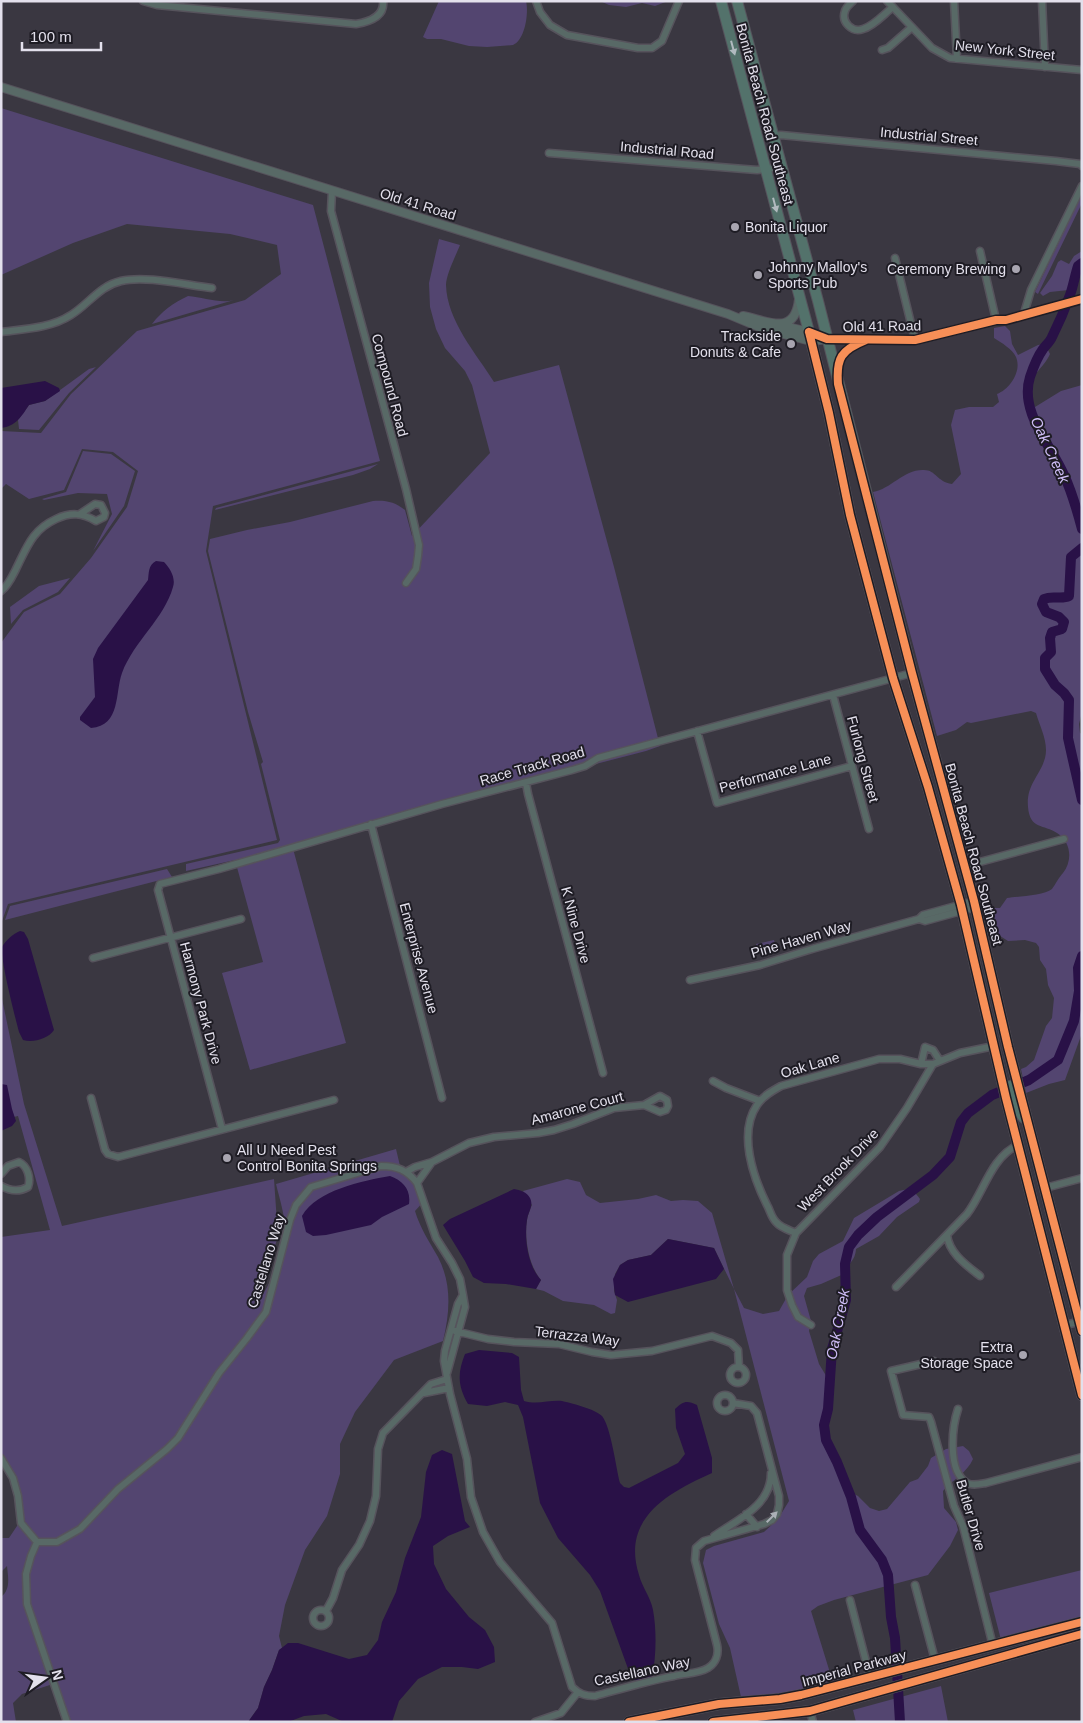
<svg xmlns="http://www.w3.org/2000/svg" width="1083" height="1723" font-family="Arial,sans-serif">
  <style>
    .green { fill: #534570 }
    .water { fill: #291147 }
    .lines { fill: none; stroke-linecap: round; stroke-linejoin: round }
    .river { stroke: #291147; stroke-width: 10 }
    .minor-casing { stroke: #56535c; stroke-width: 9 }
    .tertiary-casing { stroke: #56535c; stroke-width: 10 }
    .primary-casing { stroke: #56535c; stroke-width: 12 }
    .minor { stroke: #586966; stroke-width: 6 }
    .tertiary { stroke: #586966; stroke-width: 8 }
    .primary { stroke: #53726b; stroke-width: 10 }
    .cycleway-casing { stroke: #1e1c24; stroke-width: 11 }
    .cycleway { stroke: #f78f57; stroke-width: 8 }
    .oneway { fill: #b1babf }
    .oneway2 { fill: #abb0b6 }
    .poi-dot { fill: #a8a5b0; stroke: #1e1c24; stroke-width: 2 }
    .labels { text-anchor: middle; stroke-width: 4; stroke-linejoin: round; paint-order: stroke }
    .street-label { font-size: 14px; fill: #e3e0ec; stroke: #1e1c24 }
    .poi-label { font-size: 14px; fill: #e3e0ec; stroke: #1e1c24; text-anchor: start }
    .water-label { font-size: 15px; font-style: italic; fill: #cfbef7; stroke: #1e1c24 }
  </style>
  <rect width="100%" height="100%" fill="#3a3741"/>
  <path class="green" d="M439,1H526C529,13 525,40 513,45L487,47L469,46L441,39H427L423,37Z
    M600,1H668L655,6L642,3L626,7L609,5Z
    M1,108L313,205L380,461L213,506L206,551L277,840L8,904L1,924V643L24,612L60,594L91,558L127,507L138,471L113,452L82,449L64,490L29,499L6,484L1,489V431L41,433L71,394L137,331L245,300L281,274L277,245L230,234L127,224L73,243L1,275Z
    M1082,194V203L1038,294L1035,292Z
    M439,239L460,245C456,255 446,275 446,285C447,321 476,353 494,382L559,365L614,567L660,746L646,751L364,824L292,845L346,1043L250,1070L222,973L263,962L235,860L186,871V864L278,843L280,840L261,764L263,762L248,712L208,551L210,539L247,530L290,522L373,501C386,500 395,502 405,510L412,536L490,453L472,385L465,371L445,348L436,329L430,307L429,283Z
    M1082,251V261L1075,268L1069,290L1050,292L1043,296L1040,293L1052,276L1058,262L1061,260L1069,264L1074,256Z
    M188,296C203,297 220,304 234,300L152,324C162,311 173,303 188,296Z
    M1005,326L1010,331L1012,344L1018,355L1038,345L1045,344L1050,354C1041,374 1017,381 1035,407L1061,391L1082,385V712L1079,724L1080,733L1082,734V1033L1065,1080L1049,1084L1026,1093L1021,1069L1026,1067L1034,1060L1046,1026L1052,1018L1054,998L1048,985L1046,969L1040,960L1039,947L1036,943L1025,940L1008,941L997,934L993,929V908H1000L1007,898C1018,896 1044,896 1052,889C1055,885 1059,877 1063,873C1073,860 1071,842 1057,833C1044,824 1030,830 1028,807C1026,785 1040,776 1045,758C1049,743 1040,727 1036,713L1031,711L971,723L967,722L956,730L937,736L873,492C891,489 904,469 924,470C936,470 937,482 952,484L961,474L951,425L955,410L969,407H993L999,402L997,394C1010,389 1022,371 1016,357C1012,349 1002,343 994,338V328Z
    M96,367L69,393L39,430L19,429L18,420L29,405L45,401L89,369Z
    M83,451L111,454L135,471L124,506L93,551L112,514L107,494L78,493L44,500L42,499L66,492Z
    M378,464L370,469L353,475L215,510L216,508Z
    M70,578L58,592L23,610L11,624L10,607L39,586Z
    M167,869L172,877L5,920L10,906Z
    M774,940L776,948L758,953L756,944Z
    M1,994L24,1104L62,1226L274,1179L278,1237L252,1310C266,1294 282,1259 285,1239C287,1221 280,1201 276,1184L396,1149L401,1170L416,1183L424,1201L415,1211C420,1228 429,1241 438,1257C452,1284 450,1312 443,1341L394,1360L355,1412L340,1444V1474L327,1516L305,1550L285,1605L279,1636L282,1648L279,1650L272,1670L264,1687L258,1708L248,1722H65L53,1684L22,1694L13,1703L16,1722H1V1597C11,1589 8,1577 7,1566L1,1572V1538H9L21,1520L15,1480L1,1463V1237L50,1230L18,1116L1,1120Z
    M567,1179L580,1182L586,1195L600,1203L638,1199L656,1195L671,1201L683,1200L698,1201L712,1213L734,1289L744,1308L763,1314L779,1311L788,1295L807,1277L813,1261L819,1254L843,1241L854,1218L899,1191C910,1188 914,1190 920,1199L919,1202L897,1217L879,1236L856,1249C855,1263 847,1262 846,1273L821,1284L807,1288L804,1296L811,1321L809,1331L819,1364L828,1379L830,1387L827,1429L832,1450L845,1485L850,1492L858,1496L870,1508L879,1511L887,1509L910,1482L918,1479L928,1466L931,1458L946,1449L963,1446L969,1451L973,1459C967,1473 952,1480 943,1491L944,1508L956,1522L958,1530L950,1546L928,1575L834,1600L818,1606L811,1611L831,1676L839,1681C806,1690 775,1695 741,1697L730,1648L719,1624L703,1563L706,1550L714,1546L764,1532L778,1519L789,1501L734,1289L714,1248L668,1239L651,1255L628,1260L620,1265L615,1274L614,1291L617,1300L615,1313L611,1314L594,1305L563,1301L544,1291L536,1289L541,1280C529,1266 524,1238 527,1220C528,1215 530,1209 532,1205L523,1191Z
    M1082,1570V1619L1001,1640L989,1593Z
    M941,1686L948,1722H856L853,1710Z"/>
  <path class="water" d="M45,381L59,388L60,391L45,401L29,405C21,417 16,426 1,428V388Z
    M156,561L164,562C170,568 176,578 173,587C164,619 134,641 122,673C115,692 121,726 91,728L80,720V717L95,697L93,659L98,648L148,580C149,573 148,565 156,561Z
    M20,931L24,932L28,939L54,1030C48,1039 33,1043 23,1040L19,1032C15,1017 0,958 2,947C6,940 13,934 20,931Z
    M1,1084L7,1085L12,1109L16,1121L12,1126L1,1131Z
    M390,1176C403,1181 411,1189 409,1204L382,1217L371,1225L326,1235L313,1236L306,1232L302,1216C317,1190 362,1181 390,1176Z
    M514,1189C520,1190 527,1192 530,1198C534,1206 528,1212 527,1220C524,1239 528,1266 541,1280L536,1289L506,1284L484,1283L473,1277L465,1261L443,1225L450,1219Z
    M668,1239L714,1248L724,1269L716,1279L628,1302L615,1295L613,1279L620,1265L628,1260L651,1255Z
    M479,1350L512,1353L519,1357L521,1390L524,1401C537,1405 549,1400 562,1401C571,1403 595,1409 602,1416C611,1427 616,1468 620,1483L624,1487L629,1488L678,1463L685,1454L676,1428L675,1409C683,1401 687,1400 697,1405L712,1458V1473C668,1493 621,1518 639,1575C642,1587 651,1598 653,1610C657,1632 656,1657 652,1679L639,1683L631,1677L600,1591L590,1575L558,1538L540,1503L523,1417L518,1405L505,1402L487,1406L468,1404C458,1386 457,1374 465,1354Z
    M442,1450L452,1454L465,1521L470,1527L448,1536L433,1546L434,1564L446,1589L469,1617L485,1630L494,1647L495,1662L478,1669L462,1667H442L418,1679L399,1701L392,1722H344L326,1714L304,1716L288,1722H248L258,1708L264,1687L272,1670L279,1650L288,1643H298L349,1659L367,1655L378,1640L382,1622L396,1592L405,1558L421,1517L426,1472L432,1455Z"/>
  <g class="lines">
    <path class="river" d="M1082,263L1078,266C1075,275 1073,287 1070,295C1065,309 1059,323 1052,337C1050,342 1046,345 1043,349C1038,356 1033,368 1030,377C1019,412 1051,445 1064,475C1072,492 1077,510 1082,529
      M1082,548L1071,557L1069,596C1061,600 1053,595 1044,599L1042,604L1046,612L1059,617L1064,622L1062,629L1052,632L1050,638L1051,652L1045,658V669L1055,685L1064,693L1069,700L1068,738L1082,800
      M900,1722L895,1638L891,1617L888,1575L882,1560L860,1530L851,1497L837,1462L826,1440L824,1425L828,1409L832,1349L846,1300L845,1264L849,1247L858,1235L877,1217L933,1175L950,1157L961,1122L968,1113L992,1095L1029,1080L1058,1060L1074,1021L1079,991L1078,968L1082,956"/>
    <g class="minor-casing">
      <path id="minor" d="M143,1L157,5L356,24C368,22 385,17 383,1
        M536,1L540,12L550,25L567,35L638,48H652L662,41L679,1
        M853,1C850,4 846,7 845,11C841,22 852,33 863,29C874,26 884,14 893,7
        M887,1L932,48L950,58L1082,70
        M954,1L957,59
        M1042,1L1045,67
        M882,50L888,48L912,27
        M773,136L781,135L1056,161L1080,164L1082,166
        M549,153L744,169L757,170L781,167
        M332,191L331,211L406,489L419,545L418,556L416,569L406,583
        M980,251L996,320
        M895,258L915,340
        M1025,310L1031,290L1082,186
        M1,332C25,329 51,328 71,315C89,304 99,286 121,281C145,275 186,285 212,288
        M1,591C8,586 12,577 16,569C27,547 32,530 56,519C71,512 82,513 96,521L104,517L105,513L101,505L95,504L80,514
        M833,695L869,829
        M697,731L717,803L852,766
        M526,783L528,794L603,1073
        M371,824L442,1098
        M965,866L1064,839
        M919,919L925,921L976,907
        M93,958L241,919
        M690,980L760,965L812,949L919,919L923,915L974,901
        M921,1064L925,1047L933,1050L940,1061
        M713,1081L726,1088L760,1101
        M91,1098L105,1150L108,1154L118,1157L334,1100
        M222,1129L158,890L160,884L219,869L442,804L572,770L585,766L598,758L912,673
        M406,1172L415,1167L432,1162L469,1143L494,1137L538,1133L554,1130L573,1124L614,1108L644,1105L660,1112L666,1110L668,1106L667,1100L660,1096L644,1105
        M1,1174L8,1166L19,1162C28,1166 31,1179 28,1187C19,1192 10,1191 1,1186
        M417,1183L432,1162
        M1045,1188L1082,1178
        M796,1233C789,1230 781,1228 776,1222C771,1217 770,1210 767,1205C753,1177 738,1133 757,1105C763,1096 772,1091 781,1086L879,1059H900L921,1064H933
        M947,1235C949,1253 966,1265 980,1276
        M896,1287L967,1214C984,1192 991,1157 1018,1145
        M463,1295L458,1304L445,1351L444,1361L450,1394L467,1459L471,1497L483,1532L500,1562L552,1623L572,1687C579,1694 585,1696 595,1696C621,1689 647,1681 674,1676C685,1673 698,1674 708,1668C716,1663 719,1654 717,1645L695,1560L696,1548L704,1541L764,1524L772,1520L777,1514L779,1505V1496L757,1413L751,1406L733,1403
        M811,1325L798,1317L792,1305L787,1290V1255L796,1233L880,1147L907,1108L933,1064L960,1053L994,1046
        M1065,1325L1082,1321
        M455,1331L488,1339L514,1342L559,1344L592,1352L611,1355L652,1351L712,1336L731,1343L738,1350L739,1367
        M934,1361L891,1371L903,1415L929,1417L931,1422L954,1506L963,1526L993,1646
        M730 1375a8 8 0 1 1 16 0a8 8 0 1 1-16 0Z
        M424,1393L449,1388
        M717 1403a8 8 0 1 1 16 0a8 8 0 1 1-16 0Z
        M958,1409C952,1427 947,1471 967,1483C972,1486 980,1484 986,1483L1082,1457
        M1,1458L13,1478L18,1496L21,1523L37,1542L31,1556L26,1574L27,1604L67,1722
        M746,1514L757,1527
        M714,1536C737,1520 771,1506 771,1473
        M37,1542H57L80,1529L118,1489L167,1449L178,1438L219,1373L247,1338L266,1312L290,1220L296,1205L311,1187L381,1166C397,1166 407,1170 417,1183L436,1238L452,1263L460,1279L463,1295L465,1307L447,1373
        M915,1585L935,1660
        M850,1600L870,1677
        M313 1618a8 8 0 1 1 16 0a8 8 0 1 1-16 0Z
        M326,1611L333,1598L342,1570L359,1545L370,1521L376,1496L378,1449L383,1433L431,1384L447,1379
        M810,1711L813,1722
        M535,1722L561,1713L578,1692"/>
    </g>
    <g class="tertiary-casing">
      <path id="tertiary" d="M1,87L728,314L764,329L811,341L827,339L915,340L996,320H1006L1082,299
        M743,316C768,321 795,337 799,299
        M779,325L809,332L825,339
        M837,370C839,354 849,347 862,341"/>
    </g>
    <g class="primary-casing">
      <path id="primary" d="M721,1L809,332L829,413L850,515L893,678L928,787L961,905L1006,1098L1082,1395
        M737,1L818,301L912,673L974,901L1008,1047L1082,1331
        M1010,1086L1016,1108L1024,1118
        M629,1722L719,1704L780,1699L801,1695L1082,1622
        M713,1722L810,1711L1082,1634"/>
    </g>
    <use href="#minor" class="minor"/>
    <use href="#tertiary" class="tertiary"/>
    <use href="#primary" class="primary"/>
    <g class="cycleway-casing">
      <path id="cycleway" d="M809,332L829,413L850,515L893,678L928,787L961,905L1006,1098L1082,1395
        M809,332L827,339L915,340L996,320H1006L1082,299
        M866,340C841,350 836,358 838,384L912,673L974,901L1008,1047L1082,1331
        M629,1722L719,1704L780,1699L801,1695L1082,1622
        M713,1722L810,1711L1082,1634"/>
    </g>
    <use href="#cycleway" class="cycleway"/>
  </g>
  <defs><path id="oneway-solid" d="M-6-.8H1V-3.2L6.5 0L1 3.2V.8H-6Z" transform="scale(1.25)"/></defs>
  <g class="oneway">
    <use href="#oneway-solid" transform="translate(733 48) rotate(75)"/>
    <use href="#oneway-solid" transform="translate(775 205) rotate(75)"/>
  </g>
  <use class="oneway2" href="#oneway-solid" transform="translate(772 1517) rotate(-45)"/>
  <g class="poi-dot">
    <circle cx="735" cy="227" r="5"/>
    <circle cx="1016" cy="269" r="5"/>
    <circle cx="758" cy="275" r="5"/>
    <circle cx="791" cy="344" r="5"/>
    <circle cx="227" cy="1158" r="5"/>
    <circle cx="1023" cy="1355" r="5"/>
  </g>
  <g class="labels">
    <g class="street-label">
      <text transform="translate(1005 50) rotate(6)" y="5">New York Street</text>
      <text transform="translate(765 114) rotate(75)" y="5">Bonita Beach Road Southeast</text>
      <text transform="translate(929 136) rotate(5)" y="5">Industrial Street</text>
      <text transform="translate(667 150) rotate(5)" y="5">Industrial Road</text>
      <text transform="translate(418 204) rotate(17)" y="5">Old 41 Road</text>
      <text transform="translate(882 326) rotate(-1)" y="5">Old 41 Road</text>
      <text transform="translate(390 385) rotate(75)" y="5">Compound Road</text>
      <text transform="translate(863 759) rotate(75)" y="5">Furlong Street</text>
      <text transform="translate(532 766) rotate(-16)" y="5">Race Track Road</text>
      <text transform="translate(775 773) rotate(-15)" y="5">Performance Lane</text>
      <text transform="translate(974 854) rotate(75)" y="5">Bonita Beach Road Southeast</text>
      <text transform="translate(576 925) rotate(75)" y="5">K Nine Drive</text>
      <text transform="translate(801 939) rotate(-16)" y="5">Pine Haven Way</text>
      <text transform="translate(419 958) rotate(75)" y="5">Enterprise Avenue</text>
      <text transform="translate(201 1003) rotate(75)" y="5">Harmony Park Drive</text>
      <text transform="translate(810 1065) rotate(-16)" y="5">Oak Lane</text>
      <text transform="translate(577 1108) rotate(-15)" y="5">Amarone Court</text>
      <text transform="translate(838 1170) rotate(-46)" y="5">West Brook Drive</text>
      <text transform="translate(266 1261) rotate(-73)" y="5">Castellano Way</text>
      <text transform="translate(577 1336) rotate(7)" y="5">Terrazza Way</text>
      <text transform="translate(971 1515) rotate(74)" y="5">Butler Drive</text>
      <text transform="translate(854 1668) rotate(-15)" y="5">Imperial Parkway</text>
      <text transform="translate(642 1671) rotate(-12)" y="5">Castellano Way</text>
    </g>
    <g class="poi-label">
      <text x="745" y="232">Bonita Liquor</text>
      <text x="768" y="272">Johnny Malloy's<tspan x="768" dy="16">Sports Pub</tspan></text>
      <text x="1006" y="274" text-anchor="end">Ceremony Brewing</text>
      <text x="781" y="341" text-anchor="end">Trackside<tspan x="781" dy="16">Donuts &amp; Cafe</tspan></text>
      <text x="237" y="1155">All U Need Pest<tspan x="237" dy="16">Control Bonita Springs</tspan></text>
      <text x="1013" y="1352" text-anchor="end">Extra<tspan x="1013" dy="16">Storage Space</tspan></text>
    </g>
    <g class="water-label">
      <text transform="translate(1050 450) rotate(65)" y="5">Oak Creek</text>
      <text transform="translate(838 1324) rotate(-79)" y="5">Oak Creek</text>
    </g>
  </g>
  <rect width="1083" height="1723" fill="none" stroke="#e3e0ec" stroke-width="5"/>
  <g transform="translate(45 1678) rotate(76)" stroke="#1e1c24" stroke-width="4" paint-order="stroke">
  <path d="M0-4L9 19L0 12L-9 19Z" fill="#e3e0ec"/>
  <text y="-8" font-size="14" font-weight="bold" text-anchor="middle" fill="#e3e0ec">N</text>
  </g>
  <path d="M22 42v8h79v-8" fill="none" stroke="#e3e0ec" stroke-width="2.5"/>
  <text x="30" y="42" font-size="15" fill="#e3e0ec" stroke="#1e1c24" stroke-width="4" paint-order="stroke">100 m</text>
</svg>
